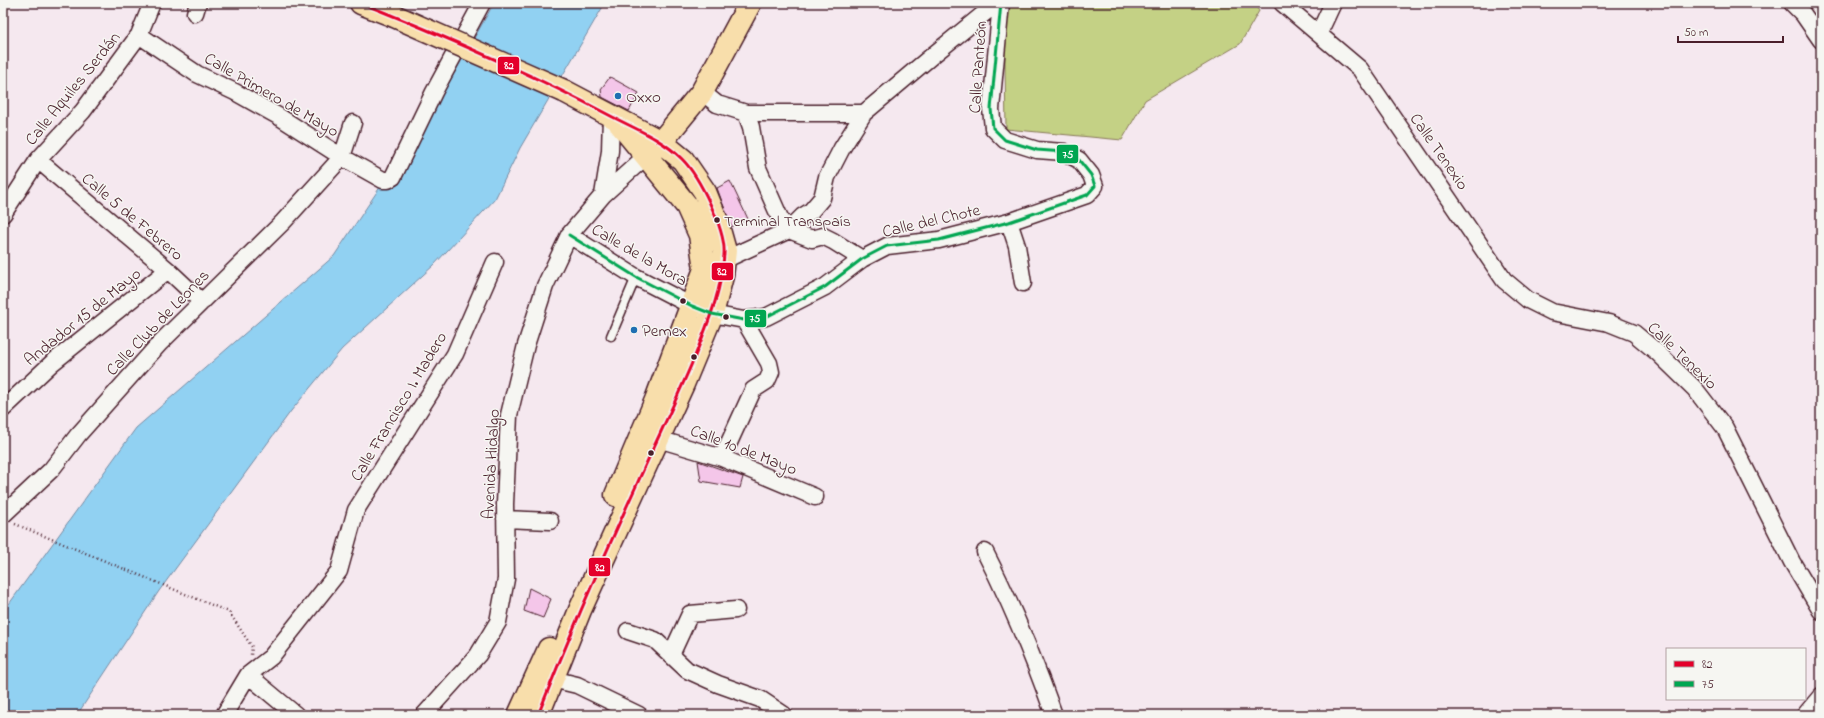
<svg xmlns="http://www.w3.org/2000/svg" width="1824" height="718" font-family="'Indie Flower',sans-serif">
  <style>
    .green { fill: #c4d185; stroke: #877858 }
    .water { fill: #91d1f2; stroke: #758aa2 }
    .building { fill: #f4c6e9; stroke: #4a1f2b }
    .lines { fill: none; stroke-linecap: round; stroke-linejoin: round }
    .service-casing { stroke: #4a1f2b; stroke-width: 11 }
    .minor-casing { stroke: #4a1f2b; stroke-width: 19 }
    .primary-casing { stroke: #4a1f2b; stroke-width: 25 }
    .path { stroke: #4a1f2b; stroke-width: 2.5; stroke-dasharray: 1 3; stroke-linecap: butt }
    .service { stroke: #f6f6f2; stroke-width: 8 }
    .minor { stroke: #f6f6f2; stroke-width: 16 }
    .primary { stroke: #f8deab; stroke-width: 22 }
    .primary-bridge-casing { stroke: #4a1f2b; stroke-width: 25; stroke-linecap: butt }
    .primary-bridge { stroke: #f8deab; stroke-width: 22 }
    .bus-1-casing { stroke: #f6f6f2; stroke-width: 6 }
    .bus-2-casing { stroke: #f6f6f2; stroke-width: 6 }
    .bus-1 { stroke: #e4002b; stroke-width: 3 }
    .bus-2 { stroke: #00a651; stroke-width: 3 }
    .poi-dot { fill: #1f6fb2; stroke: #f6f6f2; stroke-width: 1.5 }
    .bus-dot { fill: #4a1f2b; stroke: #f6f6f2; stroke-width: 1.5 }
    .labels { text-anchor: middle; stroke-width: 3; stroke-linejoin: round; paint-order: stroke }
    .bus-label { font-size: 16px; fill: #4a1f2b; stroke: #f6f6f2; text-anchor: start }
    .street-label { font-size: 17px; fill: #4a1f2b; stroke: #f6f6f2 }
    .poi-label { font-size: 17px; fill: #4a1f2b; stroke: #f6f6f2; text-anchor: start }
    .line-badge { stroke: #f6f6f2; stroke-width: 1.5 }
    .badge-label { font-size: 11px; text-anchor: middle; font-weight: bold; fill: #fff }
  </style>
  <rect width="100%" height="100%" fill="#f5e8ef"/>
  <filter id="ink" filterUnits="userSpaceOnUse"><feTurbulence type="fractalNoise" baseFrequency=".025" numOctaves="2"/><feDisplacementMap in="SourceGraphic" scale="8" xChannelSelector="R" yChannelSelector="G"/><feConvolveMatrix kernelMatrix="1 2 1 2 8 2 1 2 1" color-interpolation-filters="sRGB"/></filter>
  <g filter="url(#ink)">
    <path class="green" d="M1004,3H1254L1259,11L1240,44L1145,100L1122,140L1006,129Z"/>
    <path class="water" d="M494,3H605L520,148L495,199L434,265L342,349L291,411L159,591L77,715H3V614L4,611L136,428L334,256L443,93Z"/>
    <path class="building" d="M610,77L639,93L629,111L602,97L601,89Z
      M730,181L748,219L731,227L717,188Z
      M698,461L743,477L740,488L701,481Z
      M529,588L551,599L543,618L524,611Z"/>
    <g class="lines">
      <g class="service-casing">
        <path id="service" d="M611,336L636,277"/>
      </g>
      <g class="minor-casing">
        <path id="minor" d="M1282,3L1360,69L1504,280L1528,300L1552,312L1609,323L1634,333L1658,353L1695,389L1725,428L1792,562L1821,611
          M1792,3L1803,14L1821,40
          M195,13L198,3
          M1319,33L1333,3
          M139,35L197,74L235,92L278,116L342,157L383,180H388L393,177L434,92L482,3
          M702,92L717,104L746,113H864L933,55L997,3
          M746,113L751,127L758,168L780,218L789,230L812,239L823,236L833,241L862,259
          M38,160L168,270L202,302
          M603,195L610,151L611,116
          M3,214L38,160L83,111L139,35L152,3
          M1009,222L1017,246L1023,283
          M569,235L636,277L692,306L712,314L744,320L766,317L825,287L862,259L887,246L939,240L970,232L1009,222L1087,195L1095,186L1091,175L1079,160L1064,152L1037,150L1005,140L993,128L991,109L1001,3
          M724,260L789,230L803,216L811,211L822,198L827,177L842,148L864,113
          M3,409L52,363L168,270
          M658,439L722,458L815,497
          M722,458L753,390L767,381L771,372L769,363L744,320
          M3,515L51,470L78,435L160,343L283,222L342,157L353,123
          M505,519L550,521
          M985,552C1012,605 1034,659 1054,715
          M628,631L655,640L687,670L718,684L760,699L784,715
          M671,655L690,614L736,610
          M248,675L296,715
          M552,679L577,685L639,715
          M224,715L248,675L271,657L339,571L356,510L455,354L495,262
          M424,715L478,655L498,622L506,579L505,504L509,415L526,345L545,286L569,235L603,195L645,157
          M1805,715L1821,696"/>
      </g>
      <g class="primary-casing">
        <path id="primary" d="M361,3L392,15
          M650,152L661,142L702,92L750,3
          M616,495L656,400L705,269L700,235L687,206L620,124
          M519,715L549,649
          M538,715L580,610L683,384L712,314L722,276L725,251L716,219L705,192L683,160L661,142L564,91"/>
      </g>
      <path class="path" d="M15,524L229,612L252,647L251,655"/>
      <use href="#service" class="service"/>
      <use href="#minor" class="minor"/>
      <use href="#primary" class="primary"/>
      <g class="primary-bridge-casing">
        <path id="primary-bridge" d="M392,15L564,91"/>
      </g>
      <use href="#primary-bridge" class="primary-bridge"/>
      <g class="bus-1-casing">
        <path id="bus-1" d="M361,3C444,36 528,72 607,114C633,128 661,138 682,159C699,176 726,230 724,254C722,290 708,323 695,356C677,399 656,441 637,484C602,560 569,637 538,715"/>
      </g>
      <g class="bus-2-casing">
        <path id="bus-2" d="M569,235L636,277L692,306L712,314L744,320L766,317L825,287L862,259L887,246L939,240L970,232L1009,222L1087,195L1095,186L1091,175L1079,160L1064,152L1037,150L1005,140L993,128L991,109L1001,3"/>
      </g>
      <use href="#bus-1" class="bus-1"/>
      <use href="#bus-2" class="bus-2"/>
    </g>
  </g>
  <g class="poi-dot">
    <circle cx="618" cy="96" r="4"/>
    <circle cx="634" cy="330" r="4"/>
  </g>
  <g class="bus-dot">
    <circle cx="717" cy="220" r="3.5"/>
    <circle cx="683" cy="301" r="3.5"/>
    <circle cx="726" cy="317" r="3.5"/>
    <circle cx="694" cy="357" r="3.5"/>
    <circle cx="651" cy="453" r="3.5"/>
  </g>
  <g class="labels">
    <g class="bus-label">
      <text x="724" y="226">Terminal Transpaís</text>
    </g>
    <g class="street-label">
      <text transform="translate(977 67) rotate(-86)" y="6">Calle Panteón</text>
      <text transform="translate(72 88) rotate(-51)" y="6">Calle Aquiles Serdán</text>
      <text transform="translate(272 94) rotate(30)" y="6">Calle Primero de Mayo</text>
      <text transform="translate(1440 151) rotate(55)" y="6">Calle Tenexio</text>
      <text transform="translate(133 216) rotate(40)" y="6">Calle 5 de Febrero</text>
      <text transform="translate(931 220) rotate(-13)" y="6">Calle del Chote</text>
      <text transform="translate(640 254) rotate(30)" y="6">Calle de la Mora</text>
      <text transform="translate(82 316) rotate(-39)" y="6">Andador 15 de Mayo</text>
      <text transform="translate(157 322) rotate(-46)" y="6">Calle Club de Leones</text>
      <text transform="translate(1683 355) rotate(44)" y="6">Calle Tenexio</text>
      <text transform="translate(398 406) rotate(-59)" y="6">Calle Francisco I. Madero</text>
      <text transform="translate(744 449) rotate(21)" y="6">Calle 10 de Mayo</text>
      <text transform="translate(490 464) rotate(-87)" y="6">Avenida Hidalgo</text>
    </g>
    <g class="poi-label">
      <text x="626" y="102">Oxxo</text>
      <text x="642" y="336">Pemex</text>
    </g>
  </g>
  <g class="line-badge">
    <rect x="497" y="56" width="23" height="19" rx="4" fill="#e4002b"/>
    <rect x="1056" y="144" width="23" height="20" rx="4" fill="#00a651"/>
    <rect x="711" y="262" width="23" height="19" rx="4" fill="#e4002b"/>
    <rect x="744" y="309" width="23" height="19" rx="4" fill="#00a651"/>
    <rect x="588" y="557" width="23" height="20" rx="4" fill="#e4002b"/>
  </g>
  <g class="badge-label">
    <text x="509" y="69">82</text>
    <text x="1068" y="158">75</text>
    <text x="722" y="275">82</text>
    <text x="755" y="322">75</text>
    <text x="600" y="571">82</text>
  </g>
  <rect width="1824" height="718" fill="none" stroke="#f6f6f2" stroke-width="16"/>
  <rect x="8" y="8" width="1808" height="702" fill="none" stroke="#4a1f2b" stroke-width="1.5" filter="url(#ink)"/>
  <rect x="1666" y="648" width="140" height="52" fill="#f6f6f2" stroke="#b1a0a2"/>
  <rect x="1674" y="661" width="20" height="6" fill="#e4002b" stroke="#b1a0a2"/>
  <text x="1702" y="668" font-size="12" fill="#4a1f2b">82</text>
  <rect x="1674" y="681" width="20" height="6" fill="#00a651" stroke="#b1a0a2"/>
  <text x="1702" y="688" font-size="12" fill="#4a1f2b">75</text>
  <path d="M1678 36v6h105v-6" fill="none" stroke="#4a1f2b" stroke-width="2"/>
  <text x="1684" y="36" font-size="12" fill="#4a1f2b" stroke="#f6f6f2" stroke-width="3" paint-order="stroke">50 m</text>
</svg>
